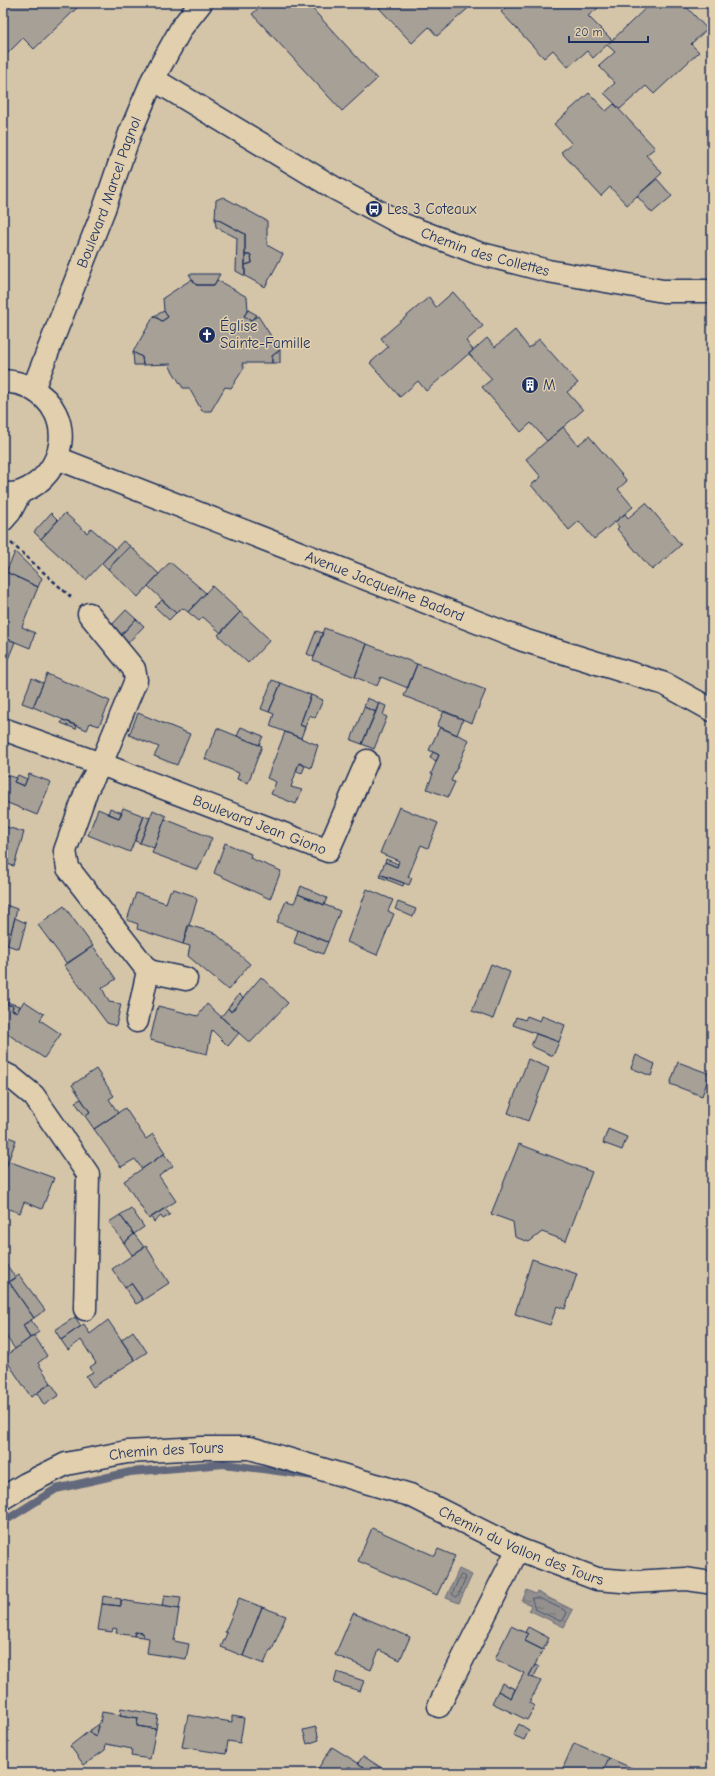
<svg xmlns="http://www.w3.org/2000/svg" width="715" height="1776" font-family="'Comic Neue',sans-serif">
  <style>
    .water { fill: url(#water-ripples); stroke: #63697b }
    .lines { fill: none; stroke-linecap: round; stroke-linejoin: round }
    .shore { stroke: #4b5671; stroke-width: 1 }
    .stream { stroke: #63697b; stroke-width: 8 }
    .building { fill: #a6a096; stroke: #1b2f5e }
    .minor-casing { stroke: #1b2f5e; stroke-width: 25 }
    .path { stroke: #1b2f5e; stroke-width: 2.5; stroke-dasharray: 4 3; stroke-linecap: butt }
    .minor { stroke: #e1cfad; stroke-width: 22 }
    .labels { text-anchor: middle; stroke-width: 3; stroke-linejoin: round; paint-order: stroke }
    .street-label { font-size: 15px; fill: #1b2f5e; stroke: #e1cfad }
    .poi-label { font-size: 15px; fill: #1b2f5e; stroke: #e1cfad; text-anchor: start }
  </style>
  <defs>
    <pattern id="water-ripples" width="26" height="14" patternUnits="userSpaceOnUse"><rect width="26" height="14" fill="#93908e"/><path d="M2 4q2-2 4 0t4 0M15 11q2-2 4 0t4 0" fill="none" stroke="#777677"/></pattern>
  </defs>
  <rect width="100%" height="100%" fill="#d5c5a8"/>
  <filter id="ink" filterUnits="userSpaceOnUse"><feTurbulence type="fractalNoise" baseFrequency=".025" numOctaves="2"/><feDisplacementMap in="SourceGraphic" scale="8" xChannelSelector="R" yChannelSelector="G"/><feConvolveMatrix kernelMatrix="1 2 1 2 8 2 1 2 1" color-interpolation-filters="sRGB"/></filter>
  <g filter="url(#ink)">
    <path class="water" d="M459,1569L472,1575L459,1603L446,1598Z
      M527,1590L535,1594L537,1592L573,1610L564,1627L529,1610L531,1605L522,1601Z"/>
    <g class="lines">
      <path class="shore" d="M462,1575L466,1578L458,1596L456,1597L452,1594L460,1576Z
        M532,1598H539L566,1611L567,1613L563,1620L560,1621L535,1609Z"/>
      <path class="stream" d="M3,1522L56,1489L130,1472L224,1464L314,1476"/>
    </g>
    <path class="building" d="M3,3H74L78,7L34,49L23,38L7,54L3,50Z
      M264,3H307L377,79L342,111L252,14Z
      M385,3H474L437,36L429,27L412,43L379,8Z
      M510,3H593L598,8L588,16L612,40L593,58L587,51L568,67L553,50L544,58L501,12Z
      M651,3H654L659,9L666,3H683L707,29L691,44L699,52L654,94L646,86L620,109L604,93L615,83L599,66L615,52L607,45Z
      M589,93L606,111L614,104L655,148L646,155L662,173L627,205L610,187L601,196L561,152L572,144L554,124Z
      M657,179L672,196L652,213L637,196Z
      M223,197L267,221V245L283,254L265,287L245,276V265L252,263L251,255H245V234L215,218L216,200Z
      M215,218L245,234V276L236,271L237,238L216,227Z
      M245,255H251L252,263L245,265Z
      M189,274H220L214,285H196Z
      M192,279L196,285H214L217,280L247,297L248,310L244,316L251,320L258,316L280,350L272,356V363H242L244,368L231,388L225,387L211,411H202L189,388H183L170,367L171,364L143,365L142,357L133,352L154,316L162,321L168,317L164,311L163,298Z
      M453,292L483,326L466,341L473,350L426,391L418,381L400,397L370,363L388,347L381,338L429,297L436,307Z
      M248,310L257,315L251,320L244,316Z
      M164,311L168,317L162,321L154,316Z
      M515,330L529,348L539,339L578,383L567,392L583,410L547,441L531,423L521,432L482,387L492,379L469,354L487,338L495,347Z
      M280,350V363H272V356Z
      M133,352L142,357L143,365H134Z
      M563,427L578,445L589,436L627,481L618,489L633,507L594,539L579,521L569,530L531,485L541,477L526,459Z
      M646,503L681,545L652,570L617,529L619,527L615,522L625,514L628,518Z
      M51,513L58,520L41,539L34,532Z
      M65,513L87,533L91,528L115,549L86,580L41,539Z
      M123,541L130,546L108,569L102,563Z
      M130,546L159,574L138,597L108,569Z
      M15,552L42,578L38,587L6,572Z
      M170,562L206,593L188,612L183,608L176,613L148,586Z
      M6,572L38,587L22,627L35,633L30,648L3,637V580Z
      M212,586L240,612L221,633L203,617L199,621L188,612Z
      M162,600L176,613L169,620L155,607Z
      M126,610L136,619L118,638L108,629Z
      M240,612L270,640L248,663L218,635Z
      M136,619L144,626L126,645L118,638Z
      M324,628L367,644L355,677L313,660Z
      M316,631L323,633L314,657L307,654Z
      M3,637L15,642L3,671Z
      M367,644L417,664L408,688L381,677L377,686L355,677Z
      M417,664L486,690L472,723L404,696Z
      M47,674L110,701L99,726L90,723L87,730L33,707Z
      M32,678L43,683L33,707L22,703Z
      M272,680L281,683L269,712L261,709Z
      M281,683L311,695L300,725L305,727L301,738L270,726L274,714L269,712Z
      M311,695L323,700L315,718L310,715L305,727L300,725Z
      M367,698L379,703L376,712L364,707Z
      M379,703L386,706L383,715L387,717L374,749L362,744Z
      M364,707L376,712L362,744L351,740Z
      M444,711L463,719L457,735L437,726Z
      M138,713L190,734L177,765L154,756L159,747L129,735Z
      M63,720L77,726L76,729L61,723Z
      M241,727L263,736L259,745L237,736Z
      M440,727L469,740L451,781L455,782L448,797L427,789L433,774H431L439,755L429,750Z
      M217,728L262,746L248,783L237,779L239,773L205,759Z
      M285,732L318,745L311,768L299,763L291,787L302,790L296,804L271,794L276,782L267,778Z
      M433,752L439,755L436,761L430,758Z
      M299,763L305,766L302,773L296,771Z
      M3,774L16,778L14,782L24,786L29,774L51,782L37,815L3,801Z
      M18,775L27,779L24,786L14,782Z
      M399,807L438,823L428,848L421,845L408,877L412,878L409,885L380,874L385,862L397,867L399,861L380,853Z
      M110,808L122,813L119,818L108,814Z
      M123,808L144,816L130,852L88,835L98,809L119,818Z
      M153,810L166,816L154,848L140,843Z
      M144,816L150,818L140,843L135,841Z
      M165,819L212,838L198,870L152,853Z
      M3,826L24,832L14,866L3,863V864Z
      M225,843L251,854L250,858L281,871L270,899L214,873Z
      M386,859L398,864L397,867L385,862Z
      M381,875L404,883L403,886L380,877Z
      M301,886L327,898L324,905L298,894Z
      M174,889L194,896L197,900L183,944L137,929L138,924L127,920L136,893L166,903L170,891Z
      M367,889L393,900L388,911L394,914L377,955L347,942Z
      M298,894L340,911L328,942L277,922L286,901L294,903Z
      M398,902L416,909L413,917L395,909Z
      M3,904L17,909L11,933L3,931Z
      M64,906L93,946L67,964L38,925Z
      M15,918L26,923L19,949L7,945Z
      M188,925L215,933L250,964L228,990L188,956L190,946L183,944Z
      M298,930L328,942L323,954L294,943Z
      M93,946L116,979L102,988L109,1002L121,1004L116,1026L107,1023L64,965Z
      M491,964L510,972L493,1019L472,1011Z
      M261,977L288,1003L250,1043L221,1017L228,1008L231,1012Z
      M239,994L243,998L231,1012L228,1008Z
      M3,1001L20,1006L17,1012L12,1010L13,1006L3,1003Z
      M24,1001L44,1014L40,1020L61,1034L44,1058L3,1031V1003L13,1006L12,1010L17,1012Z
      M207,1004L239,1033L228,1046L212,1030L207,1054L150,1040L158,1006L198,1016Z
      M527,1016L540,1021L542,1016L565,1025L559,1042L513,1025L516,1017L525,1020Z
      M536,1034L559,1042L553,1056L531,1046Z
      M636,1055L655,1064L651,1076L631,1068Z
      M528,1059L549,1068L528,1121L508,1113Z
      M678,1062L710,1074L702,1096L670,1084Z
      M96,1069L114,1096L109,1099L118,1113L94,1129L85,1116L90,1112L72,1085Z
      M81,1099L90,1112L85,1116L75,1102Z
      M125,1108L146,1139L153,1134L165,1153L142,1169L135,1159L121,1167L94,1129Z
      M608,1129L627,1137L622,1150L603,1143Z
      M3,1135L16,1140L5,1170H3Z
      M519,1144L592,1172L566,1241L542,1232L529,1242L515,1237L513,1222L491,1214Z
      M164,1154L173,1166L159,1176L176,1201L149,1219L124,1181Z
      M8,1161L54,1178L42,1209L24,1202L20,1213L3,1207V1175Z
      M131,1208L144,1227L134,1234L120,1215Z
      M165,1208L170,1215L163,1219L161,1216L154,1222L151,1217Z
      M120,1215L134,1234L124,1243L109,1222Z
      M134,1234L144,1247L132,1255L124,1243Z
      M146,1246L169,1283L143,1300L131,1283L125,1288L112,1269Z
      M532,1259L577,1274L565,1309L557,1306L550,1325L515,1314Z
      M3,1260L16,1278L3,1286Z
      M19,1275L45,1310L34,1318L9,1282Z
      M9,1282L34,1318L23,1325L30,1338L15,1349L3,1332V1286Z
      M131,1283L143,1300L136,1304L125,1288Z
      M75,1317L81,1326L61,1340L55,1330Z
      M31,1320L39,1332L30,1338L23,1325Z
      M108,1320L135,1360L93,1387L86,1376L93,1372L90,1367L96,1363L81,1340L68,1350L61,1340L84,1324L90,1334Z
      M133,1331L147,1352L135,1360L121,1340Z
      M34,1335L47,1356L38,1363L51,1383L31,1397L4,1357Z
      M51,1383L59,1395L44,1405L37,1393Z
      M372,1528L435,1556L438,1549L455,1556L437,1595L358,1561Z
      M164,1595L181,1597L179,1609L162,1606Z
      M103,1596L121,1599V1606L102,1604Z
      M239,1598L262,1607L243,1656L221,1647L227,1633L225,1632Z
      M121,1600L179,1609L174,1641L189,1644L186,1659L147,1653L149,1638L143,1637V1633L135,1632L134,1636L116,1633L117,1629L113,1628L112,1632L98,1630L102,1604L121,1606Z
      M262,1607L286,1616L272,1650H270L264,1664L243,1656Z
      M353,1613L410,1637L400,1660L379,1650L371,1670L335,1655Z
      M511,1626L528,1634L525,1641L543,1650L529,1676L541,1681L529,1703L535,1706L527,1720L492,1703L498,1691L511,1698L524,1673L495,1659Z
      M528,1627L549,1638L543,1650L525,1641L528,1634L525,1632Z
      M135,1632L143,1633V1637L134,1636Z
      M535,1665L539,1667L533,1678L529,1676Z
      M337,1672L364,1681L360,1691L334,1683Z
      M502,1683L515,1689L511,1698L498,1691Z
      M121,1708L158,1715L156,1729L137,1726L138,1718L120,1715Z
      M102,1712L138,1718L137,1726L156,1729L150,1759L131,1756L132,1749L106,1744L105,1750L84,1765L70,1746L89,1731L92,1735L96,1737L99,1726L98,1725L100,1723Z
      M188,1715L232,1722V1716L244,1718L240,1743L228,1741L226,1754L182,1747Z
      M519,1724L529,1730L524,1740L513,1735Z
      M98,1725L99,1726L96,1737L92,1735L89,1731Z
      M316,1727L319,1740L307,1744L303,1730Z
      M574,1743L609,1758L602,1773H568L562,1770Z
      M332,1747L358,1763L372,1773H315Z
      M363,1756L388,1772V1773H372L358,1763Z
      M609,1758L643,1773H602Z"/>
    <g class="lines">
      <g class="minor-casing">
        <g id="minor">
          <path id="s1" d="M153,79L336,189L404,225L478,253L548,271L663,291H712"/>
          <path d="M3,381C13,382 23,383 32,389C77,414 66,475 21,492C16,494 9,494 3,494"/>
          <path id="s2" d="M33,389L104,209L130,133L153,79L182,27L201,3"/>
          <path id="s3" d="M57,458L523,640L665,684L712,710"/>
          <path d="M3,520L10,512L20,493"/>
          <path d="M89,614L134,669L136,680L101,764L87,789L65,851L68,868L148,971L137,1021"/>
          <path id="s4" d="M3,729L101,764L328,851L367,761"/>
          <path d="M148,971L186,979"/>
          <path d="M3,1073L11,1077L34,1096L88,1174L85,1309"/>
          <path id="s5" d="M3,1498L26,1484L66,1464L127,1452L201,1448H250L410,1495L518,1549L597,1579L633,1582L686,1579L712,1583"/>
          <path d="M439,1706L518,1549"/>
        </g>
      </g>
      <path class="path" d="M11,543L71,597"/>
      <use href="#minor" class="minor"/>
    </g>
  </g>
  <defs>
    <g id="bus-disc" transform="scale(0.9)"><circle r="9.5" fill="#1b2f5e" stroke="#e1cfad"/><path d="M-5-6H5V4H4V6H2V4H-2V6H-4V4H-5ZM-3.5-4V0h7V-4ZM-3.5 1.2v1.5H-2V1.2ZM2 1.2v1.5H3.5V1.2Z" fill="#fff"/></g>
    <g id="church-disc" transform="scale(0.9)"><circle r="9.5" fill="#1b2f5e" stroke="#e1cfad"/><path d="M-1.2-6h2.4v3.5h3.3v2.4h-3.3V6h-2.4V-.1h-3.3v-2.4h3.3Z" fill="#fff"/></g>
    <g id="building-disc" transform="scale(0.9)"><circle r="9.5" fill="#1b2f5e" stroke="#e1cfad"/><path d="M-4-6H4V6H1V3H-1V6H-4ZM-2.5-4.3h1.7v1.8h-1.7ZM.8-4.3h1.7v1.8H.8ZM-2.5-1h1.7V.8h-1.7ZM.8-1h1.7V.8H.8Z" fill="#fff"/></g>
  </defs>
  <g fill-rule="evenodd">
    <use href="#bus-disc" x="374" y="209"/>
    <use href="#church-disc" x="207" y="335"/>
    <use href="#building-disc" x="530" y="385"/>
  </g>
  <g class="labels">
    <g class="street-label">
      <text dy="5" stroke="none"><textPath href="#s2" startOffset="211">Boulevard Marcel Pagnol</textPath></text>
      <text dy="5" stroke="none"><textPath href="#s1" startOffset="376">Chemin des Collettes</textPath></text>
      <text dy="5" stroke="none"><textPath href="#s3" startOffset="352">Avenue Jacqueline Badord</textPath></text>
      <text dy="5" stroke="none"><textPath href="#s4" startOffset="274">Boulevard Jean Giono</textPath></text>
      <text dy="5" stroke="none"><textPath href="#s5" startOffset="173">Chemin des Tours</textPath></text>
      <text dy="5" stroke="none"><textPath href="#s5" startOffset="546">Chemin du Vallon des Tours</textPath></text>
    </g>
    <g class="poi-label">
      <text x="387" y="214">Les 3 Coteaux</text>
      <text x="220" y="331">Église<tspan x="220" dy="17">Sainte-Famille</tspan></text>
      <text x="543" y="390">M</text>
    </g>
  </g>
  <rect width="715" height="1776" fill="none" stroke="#e1cfad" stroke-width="16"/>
  <rect x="8" y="8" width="699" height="1760" fill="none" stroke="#1b2f5e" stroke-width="1.5" filter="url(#ink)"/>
  <path d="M569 36v6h79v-6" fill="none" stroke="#1b2f5e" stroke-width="2"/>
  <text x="575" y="36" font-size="12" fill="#1b2f5e" stroke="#e1cfad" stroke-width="3" paint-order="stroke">20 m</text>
</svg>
